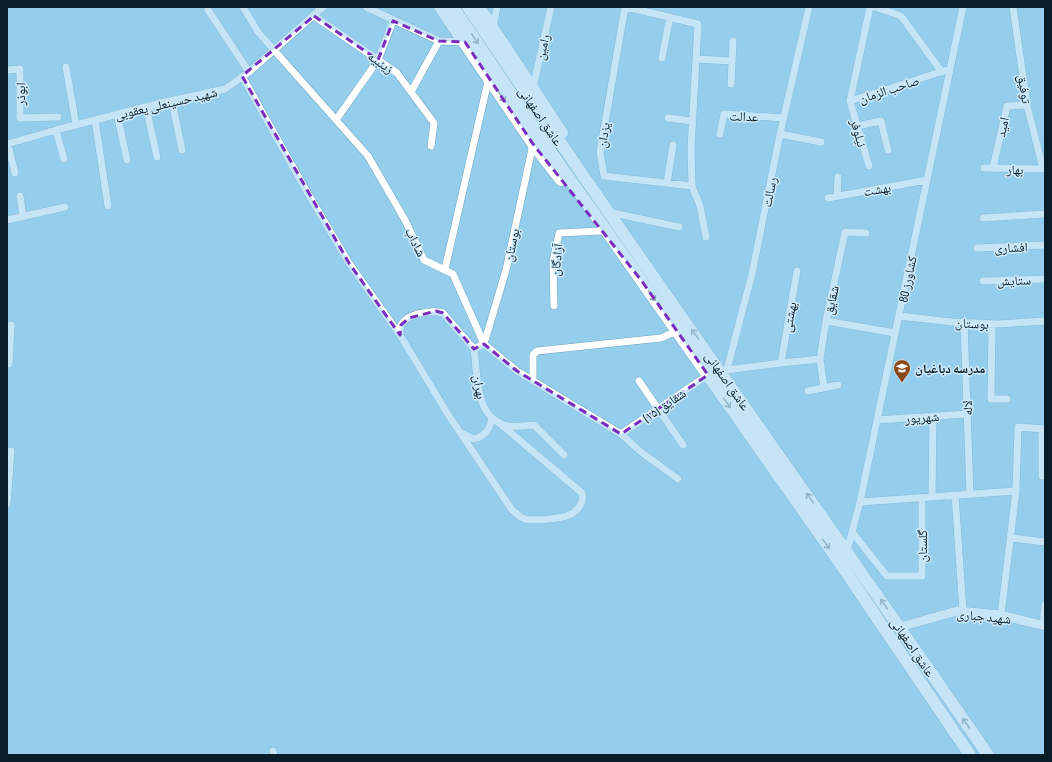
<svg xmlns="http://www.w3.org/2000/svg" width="1052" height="762" font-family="'Sofia Sans Condensed','Noto Naskh Arabic',sans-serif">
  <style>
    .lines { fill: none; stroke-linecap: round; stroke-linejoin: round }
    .minor-casing { stroke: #6da5c2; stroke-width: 8 }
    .tertiary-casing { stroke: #6da5c2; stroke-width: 10 }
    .primary-casing { stroke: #6da5c2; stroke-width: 13 }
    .minor { stroke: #fff; stroke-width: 7 }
    .tertiary { stroke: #fff; stroke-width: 9 }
    .primary { stroke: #fff; stroke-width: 12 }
    .oneway { stroke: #8f9a9f }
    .marked { fill: none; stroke: #7b2cbf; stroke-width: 3; stroke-dasharray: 8 5; stroke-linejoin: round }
    .labels { text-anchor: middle; stroke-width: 3; stroke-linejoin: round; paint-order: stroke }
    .street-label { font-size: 13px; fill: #071e29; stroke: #cfebfa }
    .poi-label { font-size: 13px; font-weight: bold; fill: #071e29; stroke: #cfebfa; text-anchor: start }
  </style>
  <rect width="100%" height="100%" fill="#95ceec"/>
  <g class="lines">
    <g class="minor-casing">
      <path id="minor" d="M243,7L258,32L368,156L405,220L424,260L453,274L484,344L517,371L621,434L641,452L678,479
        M366,7L439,41L465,42
        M625,7L600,152L604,176L692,186
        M626,7L698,24L691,148L692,186L700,206L706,237
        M875,7L901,16L942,72
        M1013,7L1027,105L1043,169
        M208,10L249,72
        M314,16L397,73L434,123L431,146
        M493,27L497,7
        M662,58L670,17
        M696,59L732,61
        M66,67L76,125
        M7,70L20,69V118L58,117
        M242,76L307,192L349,263L400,335L449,416L512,510C516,513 520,518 525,519C535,521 560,519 569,515C577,512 585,502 582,493L498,422
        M731,84L733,41
        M533,88L551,7
        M411,92L439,41
        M172,101L182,150
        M850,101L950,69
        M146,107L157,157
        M117,114L127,160
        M668,118L692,121
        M95,120L108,206
        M336,120L378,60L393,21
        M857,126L881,121L888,150
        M56,130L64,159
        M720,134L724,114L784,118
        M780,134L821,142
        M7,144L56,130L165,102L225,89L249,72L323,7
        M8,144L15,173
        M533,144L506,270L484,344L474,349C478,375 474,421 510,426C517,427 526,425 534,425L564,455
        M869,166L850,101L870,7
        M984,168L1045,169
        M993,168L1007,106L1027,105
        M667,183L673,145
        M20,196L23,217
        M837,196L838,177
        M828,198L927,180
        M613,213L679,227
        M983,218L1045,214
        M7,220L65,207
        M977,248L1045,245
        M445,269L489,77
        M983,281L1045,279
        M554,306L553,262L559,233L601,231
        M899,316L952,322L998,324L1045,321
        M826,321L895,333
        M964,322L970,494
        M992,324L991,399H1007
        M400,335C400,332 400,328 401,325C407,313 432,310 443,313L474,349
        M781,363L797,271
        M9,364L11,325
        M726,370L781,363L820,359
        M725,377L752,274L780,134L809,7
        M533,381V355L537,351L661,338L677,331
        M639,381L683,445
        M824,388L820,359L826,321L845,232L866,233
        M808,391L838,385
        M877,420L967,414
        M461,433L474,439C486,435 489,431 492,418
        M621,434L708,375
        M7,451H11L7,504
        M1042,476V429
        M955,495L963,611
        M932,497L933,416
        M860,502L1016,491
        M852,532L887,576H922V498
        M1011,538L1045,542
        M847,551L860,502L963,7
        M1001,615L1016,491L1018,427L1045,429
        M1043,625L1045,605
        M273,751L274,755"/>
    </g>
    <g class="tertiary-casing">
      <path id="tertiary" d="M900,627L957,611L1001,615L1045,626"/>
    </g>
    <g class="primary-casing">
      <path id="primary" d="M440,7L533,144L561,180
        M453,7L541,138L835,556L970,755
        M468,7C637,259 816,505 988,755
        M479,7L562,133"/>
    </g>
    <use href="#minor" class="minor"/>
    <use href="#tertiary" class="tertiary"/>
    <use href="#primary" class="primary"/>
  </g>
  <defs><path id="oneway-shaft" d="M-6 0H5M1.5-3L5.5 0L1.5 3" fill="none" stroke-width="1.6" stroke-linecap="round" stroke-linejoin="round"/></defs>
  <g class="oneway">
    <use href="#oneway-shaft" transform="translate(475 39) rotate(56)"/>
    <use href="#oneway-shaft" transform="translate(502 97) rotate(56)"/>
    <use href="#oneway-shaft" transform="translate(652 296) rotate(55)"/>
    <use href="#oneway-shaft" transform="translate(695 334) rotate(-125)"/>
    <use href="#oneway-shaft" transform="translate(727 403) rotate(55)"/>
    <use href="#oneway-shaft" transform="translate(810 498) rotate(-125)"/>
    <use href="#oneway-shaft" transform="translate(826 544) rotate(55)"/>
    <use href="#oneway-shaft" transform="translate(884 604) rotate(-125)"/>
    <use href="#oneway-shaft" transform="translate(966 723) rotate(-124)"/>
  </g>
  <path d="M0 0H1052V762H0ZM314,16L378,60L393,21L439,41L465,42L533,144L641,280L708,375L621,434L517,371L484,344L474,349L443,313L436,311L409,318L401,325L400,335L349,263L242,76Z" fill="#95ceec" fill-opacity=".55" fill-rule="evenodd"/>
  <path class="marked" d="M314,16L378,60L393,21L439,41L465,42L533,144L641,280L708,375L621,434L517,371L484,344L474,349L443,313L436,311L409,318L401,325L400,335L349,263L242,76Z"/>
  <defs>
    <g id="school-pin" transform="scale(0.9)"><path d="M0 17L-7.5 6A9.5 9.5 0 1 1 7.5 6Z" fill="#8b4819" stroke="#cfebfa"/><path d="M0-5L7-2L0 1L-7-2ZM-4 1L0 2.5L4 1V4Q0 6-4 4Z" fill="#fff"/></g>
  </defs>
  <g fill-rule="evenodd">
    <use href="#school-pin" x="902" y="368"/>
  </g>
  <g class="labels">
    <g class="street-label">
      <text transform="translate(542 47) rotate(-77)" y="5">رامین</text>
      <text transform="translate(381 62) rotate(35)" y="5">زینبیه</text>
      <text transform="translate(889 89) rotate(-18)" y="5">صاحب الزمان</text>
      <text transform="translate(1025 89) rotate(81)" y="5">توفیق</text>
      <text transform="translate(20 94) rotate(-89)" y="5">ابوذر</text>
      <text transform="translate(166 103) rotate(-13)" y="5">شهید حسینعلی یعقوبی</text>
      <text transform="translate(541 116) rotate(56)" y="5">عاشق اصفهانی</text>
      <text transform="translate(744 116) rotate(2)" y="5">عدالت</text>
      <text transform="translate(1002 127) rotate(-78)" y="5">امید</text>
      <text transform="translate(859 133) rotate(74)" y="5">نیلوفر</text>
      <text transform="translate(603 135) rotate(-81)" y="5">یزدان</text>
      <text transform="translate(1015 169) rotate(1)" y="5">بهار</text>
      <text transform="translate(877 189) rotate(-10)" y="5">بهشت</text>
      <text transform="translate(769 192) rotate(-79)" y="5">رسالت</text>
      <text transform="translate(416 242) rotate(63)" y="5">شاداب</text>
      <text transform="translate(511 245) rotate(-78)" y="5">بوستان</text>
      <text transform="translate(1011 247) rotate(-2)" y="5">افشاری</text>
      <text transform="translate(556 260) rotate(-84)" y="5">آزادگان</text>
      <text transform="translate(907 279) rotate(-78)" y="5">کشاورز 80</text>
      <text transform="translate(1014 280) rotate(-2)" y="5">ستایش</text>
      <text transform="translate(831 300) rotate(-78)" y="5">شقایق</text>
      <text transform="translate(789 317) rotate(-80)" y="5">بهشتی</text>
      <text transform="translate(972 323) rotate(3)" y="5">بوستان</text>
      <text transform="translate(728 381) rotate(55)" y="5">عاشق اصفهانی</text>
      <text transform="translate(480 387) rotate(81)" y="5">بهران</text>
      <text transform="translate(664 405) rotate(-34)" y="5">شقایق (۱۵)</text>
      <text transform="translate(967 408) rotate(-92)" y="5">لاله</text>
      <text transform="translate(922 417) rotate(-4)" y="5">شهریور</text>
      <text transform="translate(922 546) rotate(-90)" y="5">گلستان</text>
      <text transform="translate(984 616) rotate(6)" y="5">شهید جباری</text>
      <text transform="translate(913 647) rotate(56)" y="5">عاشق اصفهانی</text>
    </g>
    <g class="poi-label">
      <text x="915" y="373">مدرسه دباغیان</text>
    </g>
  </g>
  <rect width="1052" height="762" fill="none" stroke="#071e29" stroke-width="16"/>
</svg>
